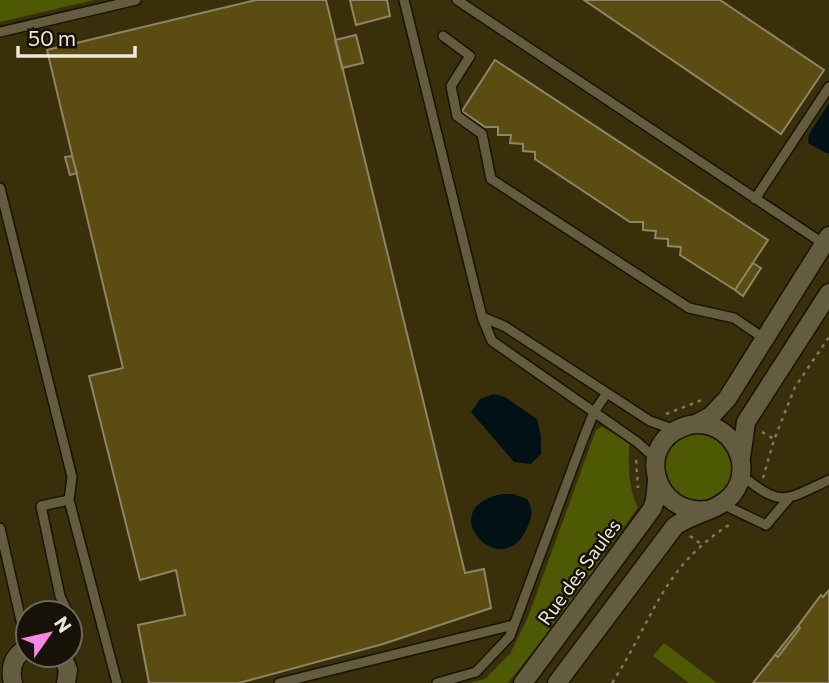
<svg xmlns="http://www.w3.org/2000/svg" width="829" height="683" font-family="Commissioner,sans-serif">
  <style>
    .built { fill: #39300b; fill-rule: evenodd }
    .green { fill: #4e5904 }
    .water { fill: #021115 }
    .building { fill: #5b4c11; stroke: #8d8566; stroke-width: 2 }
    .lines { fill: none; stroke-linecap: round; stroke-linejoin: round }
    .lane-casing { stroke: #191200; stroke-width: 12 }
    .street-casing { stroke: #191200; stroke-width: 21 }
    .path { stroke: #7e7861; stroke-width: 2.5; stroke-dasharray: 3.5 5; stroke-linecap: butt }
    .lane { stroke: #645c3f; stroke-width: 9 }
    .street { stroke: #645c3f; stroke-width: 18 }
    .labels { text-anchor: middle; stroke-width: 5; stroke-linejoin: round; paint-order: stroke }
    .street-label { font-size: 19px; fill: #eee9d9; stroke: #161207 }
  </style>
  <rect width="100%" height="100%" fill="#31290d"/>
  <path class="built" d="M0,0H829V683H0ZM28,613H70V655H28Z"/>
  <path class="green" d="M0,0H94L0,22Z
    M602,427L630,443C627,460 629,493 638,507L559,619L508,683H470L485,679L510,654L528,617L596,430Z
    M665 466a34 34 0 1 1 68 0a34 34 0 1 1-68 0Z
    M664,643L717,683H689L653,656Z"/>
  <path class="water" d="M829,103V153H826L808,143L809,134Z
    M494,394L505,397L537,419L541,437V454L531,464L514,462L471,412L480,399Z
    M502,494H513L527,499C534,511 532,518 526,530C501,584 431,508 502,494Z"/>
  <path class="building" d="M256,0H326L465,573L484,569L491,608L383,644L239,683H149L138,625L185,615L176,570L140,580L89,376L123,368L47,50Z
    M350,0H387L390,16L356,25Z
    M584,0H720L824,70L781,134Z
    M356,35L363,63L342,68L335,40Z
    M495,60L768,240L735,290L680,255L681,247L668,246V239L655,238L656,231L643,230V222H630L535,159V152L523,151V144L510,143L511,135H498V127H485L462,111Z
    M72,156L77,173L70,175L65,157Z
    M753,263L761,268L743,296L735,290Z
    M829,590V683H753L775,655L778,657L800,628L798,626L821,595L823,597Z
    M798,626L800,628L778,657L775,655Z"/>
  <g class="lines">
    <g class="lane-casing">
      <path id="lane" d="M404,0L482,317L504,326L650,421L675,430
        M457,0L824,244
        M0,32L136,0
        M443,36L470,56L451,86L457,116L482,134L491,179L689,308L734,318L765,339
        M0,188L72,477L69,500
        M755,199L829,87
        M482,317L492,341L637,442L656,459
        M741,475C783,508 783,501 829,480
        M722,504L766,525L789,498
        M0,528L27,647
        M68,613L60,596L41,506L69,500L117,683
        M70,617L77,633L70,645
        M279,683L514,625
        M437,683L476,672L510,636L584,437L594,412L607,393"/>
    </g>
    <g class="street-casing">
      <path id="street" d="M696,424L711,416L727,399L829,236
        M741,458L746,422L829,293
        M62,655L68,670L66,683
        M13,683C9,667 14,655 28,647
        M523,683L652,509L655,501L657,481
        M557,683L675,526C693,513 718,511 732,495C759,462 724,411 683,427C634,446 655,517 708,510"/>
    </g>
    <path class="path" d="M666,414L702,400
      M762,432L774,439
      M636,460L638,488
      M763,478L774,440L795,387L829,337
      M690,536L701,544
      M612,683C654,619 661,567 732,523"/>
    <use href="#lane" class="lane"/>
    <use href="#street" class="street"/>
  </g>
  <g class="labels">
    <g class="street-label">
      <text transform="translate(579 572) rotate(-54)" y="7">Rue des Saules</text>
    </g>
  </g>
  <g transform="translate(49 634) rotate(56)"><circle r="33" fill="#161207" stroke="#6c685b" stroke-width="2"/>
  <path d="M0-5L12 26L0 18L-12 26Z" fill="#fb87e5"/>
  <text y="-10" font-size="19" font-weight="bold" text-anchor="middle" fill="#eee9d9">N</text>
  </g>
  <path d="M18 46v10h117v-10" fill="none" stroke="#eee9d9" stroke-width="3.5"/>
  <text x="28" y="46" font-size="21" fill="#eee9d9" stroke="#161207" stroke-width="5" paint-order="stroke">50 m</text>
</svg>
